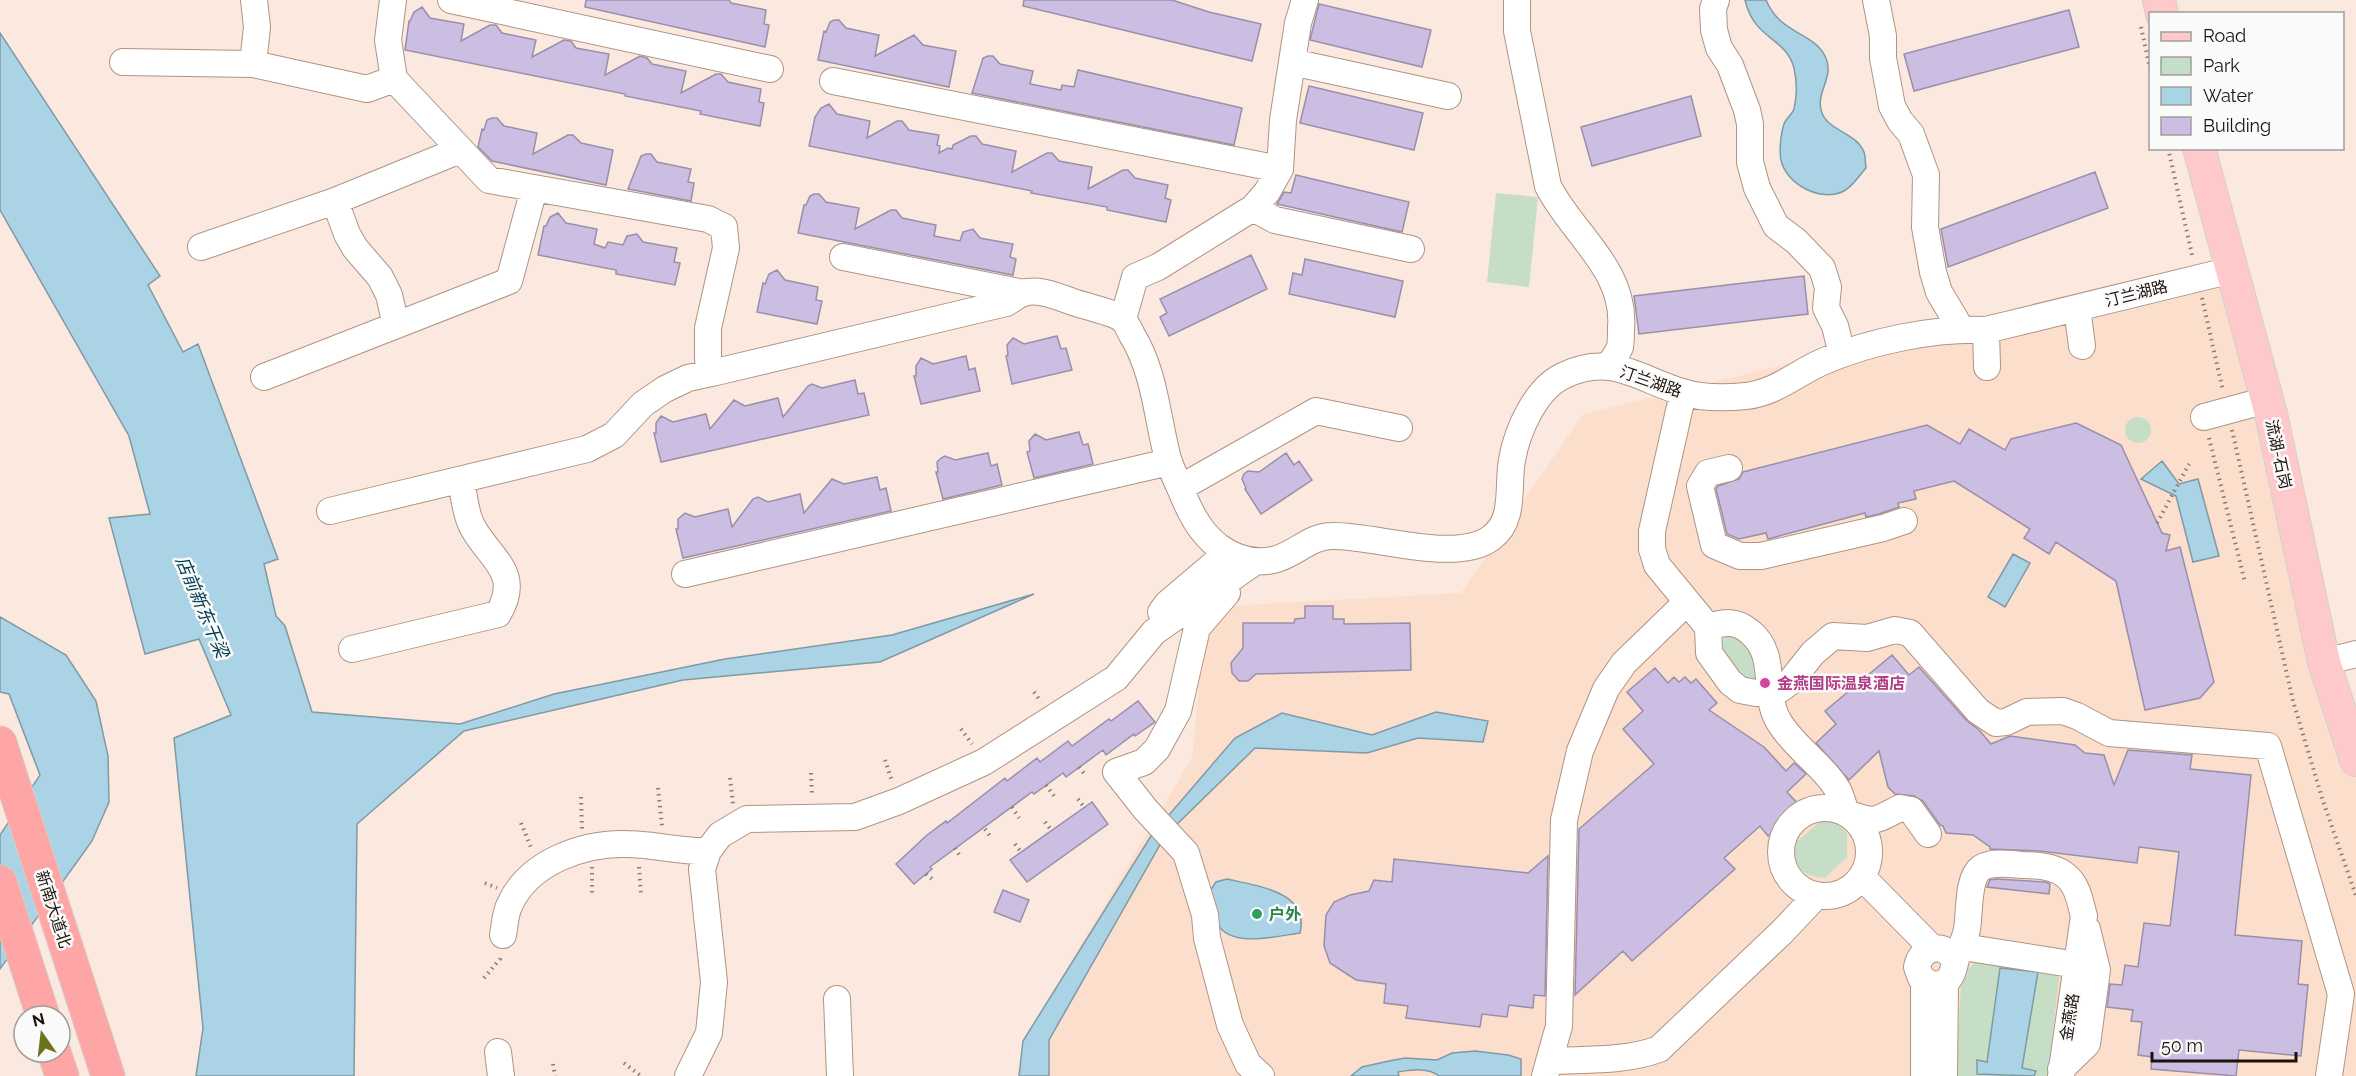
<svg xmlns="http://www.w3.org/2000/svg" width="2356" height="1076" font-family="Raleway,'Noto Sans SC',sans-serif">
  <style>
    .built { fill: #fcdecd }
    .green { fill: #c6dec6 }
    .water { fill: #aad3e6; stroke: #7f99a5; stroke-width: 1.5 }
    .building { fill: #cbbee2; stroke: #998faa; stroke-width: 1.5 }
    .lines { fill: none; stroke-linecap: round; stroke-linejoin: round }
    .minor-casing { stroke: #af9484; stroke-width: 28 }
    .major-casing { stroke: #d2d0ce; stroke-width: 34 }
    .highway-casing { stroke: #d2d0ce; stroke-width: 35 }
    .path { stroke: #8a7c74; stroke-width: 4; stroke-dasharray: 1.5 4.5; stroke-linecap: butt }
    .minor { stroke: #fff; stroke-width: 26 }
    .major { stroke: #fec9ca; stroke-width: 32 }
    .highway { stroke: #fea5a6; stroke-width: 33 }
    .hotel-dot { fill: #d1479c; stroke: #fafafa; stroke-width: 2 }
    .leisure-dot { fill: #2e9e5b; stroke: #fafafa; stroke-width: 2 }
    .labels { text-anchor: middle; stroke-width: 5; stroke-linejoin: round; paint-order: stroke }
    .street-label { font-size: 16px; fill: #1c120c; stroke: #fafafa }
    .hotel-label { font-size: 16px; font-weight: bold; fill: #b23c85; stroke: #fafafa; text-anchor: start }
    .leisure-label { font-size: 16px; font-weight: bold; fill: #27864d; stroke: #fafafa; text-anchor: start }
    .water-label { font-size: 18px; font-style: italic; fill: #054054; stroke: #fafafa }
  </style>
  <rect width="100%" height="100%" fill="#fbe9df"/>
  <path class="built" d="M2211,260L2356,770V1076H1029L1030,1030L1192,758L1207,607L1461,593L1583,414Z"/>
  <path class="green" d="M1496,193L1538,197L1529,287L1487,282Z
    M2125 430a13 13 0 1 1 26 0a13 13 0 1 1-26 0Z
    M1727,634L1743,637L1764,674L1753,685L1723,663L1721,642Z
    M1829,814L1847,833V857L1825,878C1804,877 1797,868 1786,851Z
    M1981,957L2052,970L2059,978L2048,1076H1955L1961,986L1969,968Z"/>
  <path class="water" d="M1745,0H1766C1780,34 1813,32 1825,56C1836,77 1814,93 1822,113C1828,130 1855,133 1863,150C1866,154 1865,163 1866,168C1859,176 1853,186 1844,191C1821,203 1786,184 1781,160C1779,151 1781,133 1784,124C1786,118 1792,115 1794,109C1797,96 1797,81 1794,68C1786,37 1754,40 1745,0Z
    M0,33L160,276L148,285L183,352L198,344L278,559L264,564L276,616L285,626L312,712L460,724L554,694L725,659L892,635L1034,594L880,662L683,680L464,731L357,824L354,1076H196L203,1028L174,738L231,715L199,639L145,654L109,518L150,514L129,436L0,210Z
    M2162,461L2179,484L2198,479L2219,556L2193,562L2176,496L2141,479Z
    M2013,554L2030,563L2005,607L1988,597Z
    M0,617L66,655L96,701L108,756L109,802L92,841L0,969V835L40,775L9,694L0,692Z
    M1436,712L1488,721L1483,742L1418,738L1367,753L1255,748L1165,836L1049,1040V1076H1019L1023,1041L1151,836L1235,738L1282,713L1372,735Z
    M1227,879C1256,886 1310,891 1300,933C1277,936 1230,949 1217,923C1213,914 1212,902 1210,891L1216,882Z
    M2000,968L2038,972L2022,1068L2036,1071L2034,1076L1977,1074V1060L1987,1062Z
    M1475,1051L1508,1055L1521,1059V1076H1439C1429,1067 1411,1070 1398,1072L1399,1076H1351L1362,1067L1389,1061L1405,1058L1437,1060L1452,1053Z"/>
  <path class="building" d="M586,0H729L731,3L766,10L764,24L769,25L765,47L585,7Z
    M1024,0H1172L1209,12L1261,24L1252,61L1023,6Z
    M1319,4L1431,30L1422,67L1310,40Z
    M422,7L430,18L464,24L461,41L490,25H496L502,33L536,40L532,57L564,40L571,41L576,48L609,54L605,75L640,56L647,58L652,64L686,71L681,93L716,74H721L728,82L761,89L759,102L764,103L760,126L700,114L701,111L625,96V94L405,50L409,21H410L414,12Z
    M2069,10L2079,47L1914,91L1904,54Z
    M834,20H839L846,28L879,35L875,56L914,35L923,45L956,51L949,87L818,60L824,31L826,32L830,22Z
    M988,56H993L1000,64L1033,71L1030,84L1061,90L1062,85L1074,87L1078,70L1242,108L1234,145L972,93L983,58Z
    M1309,86L1423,113L1414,150L1300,123Z
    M1691,96L1701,136L1592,166L1581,127Z
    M829,104L837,114L870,121L867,138L897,121H902L909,130L939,135L937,145L940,146L939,153L948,148L952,149L953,145L971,136H976L982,144L1016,151L1012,172L1047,153H1052L1059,161L1092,167L1088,189L1123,170H1128L1135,178L1168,185L1165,198L1171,200L1166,222L1107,210V207L1031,193L1032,191L809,146L815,117L821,108Z
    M492,118H497L504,126L537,133L533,154L568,135H573L581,143L613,150L606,185L492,161L478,147L482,129L484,130L487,120Z
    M646,154H651L657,162L691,169L688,182L694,183L691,201L628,189L641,156Z
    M2095,172L2108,208L1948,267L1941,229Z
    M1296,175L1409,202L1402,232L1277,204L1284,192L1291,193Z
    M814,194H819L826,202L859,208L855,229L891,210H896L902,218L936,225L934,236L960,241L963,232L973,229L980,238L1013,244L1010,257L1016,259L1013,275L798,233L804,205H806L810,196Z
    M558,213L566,223L597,229L594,244L605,248L608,242L623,245L627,236L637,234L643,242L677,248L674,262L680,263L675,285L616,274V270L538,255L544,226H546L550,217Z
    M1251,255L1267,289L1169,336L1160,317L1167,313L1160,299Z
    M1305,259L1403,281L1395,317L1289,294L1293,273L1302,275Z
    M777,270L785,280L818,287L816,300L822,301L817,324L757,312L763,283L765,284L769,274Z
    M1804,276L1808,314L1639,334L1634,296Z
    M1057,336L1061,349L1066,348L1072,370L1012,384L1006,356L1008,355L1007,345L1013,338L1024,344Z
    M966,356L969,370L975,368L980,391L921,404L914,376H916V366L921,358L933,364Z
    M855,380L858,394L864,393L869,415L661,462L654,433H656V423L661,416L673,422L706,414L710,429L734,400L745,406L778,398L783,417L808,386L812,384L822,388Z
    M2076,423L2121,445L2162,533L2170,535L2166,551L2180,547L2214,682L2200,698L2145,710L2116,581L2056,542L2049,554L2024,538L2030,529L1954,481L1914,491L1916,499L1898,503L1899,507L1879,514L1866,517L1865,513L1768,539L1766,533L1739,539L1727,534L1716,489L1718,486L1739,479L1743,472L1927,425L1960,444L1969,429L2005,450L2011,439Z
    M1079,432L1083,445L1088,444L1093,464L1034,478L1027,452L1030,451L1029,441L1035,434L1046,440Z
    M988,453L991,466L997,464L1002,485L943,499L936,472H938L937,462L941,458L945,456L955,460Z
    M1286,453L1294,465L1299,461L1312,480L1261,514L1245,489L1246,488L1242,479L1244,474L1248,471L1259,472Z
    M877,477L880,490L886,488L891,511L683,558L676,529H678V519L685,513L695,517L728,509L732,527L753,499L758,497L768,502L800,494L804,513L832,479L844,484Z
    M1305,606H1333V619H1344V624L1410,623L1411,670L1256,674L1248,681H1239L1232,673L1231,663L1243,648V623H1294L1295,619L1305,618Z
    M1892,655L1909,675L1919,667L1967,721L1979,730L1991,744L2010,736L2075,745L2085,753L2104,755L2114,785L2128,750L2192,755L2190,769L2251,775L2235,935L2302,941L2298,984L2308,985L2301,1056L2239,1050L2236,1076L2151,1069L2152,1057L2138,1055L2142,1022L2131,1021L2133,1010L2107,1007L2110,984L2122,985L2125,965L2138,967L2144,923L2170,926L2179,852L2139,847L2137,863L2040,851L1990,849V847L1973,835L1946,833L1943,826L1940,825L1923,801L1914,796L1895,794L1888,787L1879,751L1849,780L1816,743L1836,724L1825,711Z
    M1655,668L1668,683L1674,677L1679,682L1685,677L1691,683L1696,679L1717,703L1709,710L1764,747L1786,771L1794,763L1806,774L1787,792L1801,807L1795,812L1807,826L1790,841L1778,827L1768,836L1760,826L1724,858L1735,869L1632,961L1623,951L1575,995L1579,829L1654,764L1623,729L1643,711L1627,692Z
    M1138,701L1155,722L1135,736L1134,734L1106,755L1103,750L1066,777L1063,773L1034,794L1032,792L930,867L932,869L914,884L896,864L927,835L946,821L947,823L1005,778L1007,781L1037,758L1040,762L1068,741L1072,746L1109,719L1111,721Z
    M1092,802L1108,824L1027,882L1010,860Z
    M1548,856L1545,996L1534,995L1533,1008L1509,1005L1507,1017L1482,1014L1480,1027L1406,1018L1408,1006L1384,1003L1386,984L1356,980L1330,963L1324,946L1326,915L1334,902L1350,895L1369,891L1374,880L1392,882L1394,859L1528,873Z
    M1997,879L2046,882L2050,884L2049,894L1987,887L1990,880Z
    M1003,890L1029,900L1020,922L994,912Z"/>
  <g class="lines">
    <g class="minor-casing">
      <path id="minor" d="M393,0L388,40L394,79L489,180L708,219L724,227L726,248L708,328V360L716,372L1006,303C1011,300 1018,295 1023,293C1039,288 1058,297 1073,302C1084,306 1115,313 1122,319C1126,322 1130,331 1132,335C1155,372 1157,418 1168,459C1172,471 1178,483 1183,495C1192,516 1201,533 1219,547C1236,559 1253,564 1273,560C1294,556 1309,536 1332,536C1374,535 1456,564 1491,538C1516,520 1507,486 1512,460C1517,431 1536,387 1565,375C1611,353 1639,379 1682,392C1701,398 1726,398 1746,396C1775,393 1797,373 1822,362C1870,341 1934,328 1986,330L2232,270
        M451,0L770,69
        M1517,0V31L1548,186C1572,234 1626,269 1621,328C1621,334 1621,341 1620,347C1617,354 1612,361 1608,367
        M1716,0L1713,9L1714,30L1719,48L1730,65L1747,110L1750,124V162L1757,188L1776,226L1796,241L1822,268L1828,287L1826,308L1835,326L1842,354
        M1876,0L1883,36V58L1892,106L1900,121L1911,134L1926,175L1925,227L1933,272L1939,292L1961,329
        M123,62L253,64L367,89L394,79
        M1292,62L1448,96
        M253,64L257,27L254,0
        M833,81L1280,169
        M335,201L347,234L355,248L380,277L389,295L396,325
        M1253,208L1275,220L1411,249
        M201,247L335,201L460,150
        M843,257L1024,293
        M2077,308L2082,346
        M1123,319L1135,277L1158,267L1253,208L1267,192L1280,169L1283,120L1298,23L1305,0
        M1986,330L1987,367
        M264,377L509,281L534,189
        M1683,393L1652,531V549L1657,565L1708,627C1725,622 1736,620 1750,632C1780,656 1760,696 1781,725C1796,748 1821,764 1836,787C1841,794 1843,804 1846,813C1877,823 1872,822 1900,808L1911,810L1928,834
        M2204,417L2267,400
        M1729,468L1708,473L1700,486L1714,545L1740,556H1761L1883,528L1904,521
        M1180,488L1316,411L1399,428
        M330,511L587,449L614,435L643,404L665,389L688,378L716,372
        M685,574L1169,462
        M1227,593L1197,628L1178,711L1157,749L1144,762L1116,772L1146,810L1186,853L1205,915L1207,938L1230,1025L1248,1064L1261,1076
        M1161,612L1167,604L1227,553
        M1708,627L1709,653L1730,682L1740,690L1756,693L1779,690L1790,682L1813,653L1833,636L1867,638L1895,630L1910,633L1978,711L1996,723L2006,722L2027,712L2063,711L2077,716L2109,733L2268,746L2341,994L2329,1076
        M352,649L498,614C523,572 489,559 472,526C465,513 464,494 461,480
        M2324,662L2356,654
        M1781 852a44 44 0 1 1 88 0a44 44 0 1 1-88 0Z
        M1862,877L1932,948
        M503,935C505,925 505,913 510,904C529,862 583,843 626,844C654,844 680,852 708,851
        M1963,947L2077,965
        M1955,963C1947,941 1921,945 1917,967L1921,978L1932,985C1948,985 1952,977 1955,963C1957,952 1965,942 1967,929C1970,913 1967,878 1981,868C1992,861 2010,864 2022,865C2036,865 2054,866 2065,875C2078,885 2080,902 2084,916L2061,1076
        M1924,981V1076
        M837,999L840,1076
        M498,1052L501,1076
        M1549,1061C1585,1059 1624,1062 1659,1049L1782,932L1817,895
        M2061,1069L2087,1044L2097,970L2087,929
        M688,1076L709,1033L714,982L702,869L708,851L720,835L747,819L855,817L899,801L984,762L1116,678L1154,632L1253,563
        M1545,1076L1559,1026L1564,820L1580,751L1606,689L1624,663L1687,602
        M1944,1076L1945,983"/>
    </g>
    <g class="major-casing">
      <path id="major" d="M2159,0L2162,14
        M2199,148L2271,414L2324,662L2356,760"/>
    </g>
    <g class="highway-casing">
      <path id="highway" d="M0,743L108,1076
        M0,882L43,1016
        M54,1052L62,1076"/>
    </g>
    <path class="path" d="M2141,27L2150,69
      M2168,148L2193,259
      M2202,298L2223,391
      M2232,430L2293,701L2323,801L2356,896
      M2209,438L2245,582
      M2157,523L2189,464
      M1034,692L1041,702
      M961,729L972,744
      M885,760L892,781
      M1079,767L1086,776
      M811,773L812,796
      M730,778L733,804
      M1046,785L1054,796
      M658,788L662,826
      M581,797L582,829
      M1078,799L1084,807
      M1012,807L1019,818
      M1045,822L1052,831
      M521,823L532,850
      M985,829L990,836
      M1015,844L1021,852
      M955,848L960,856
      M592,867V893
      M639,867L641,895
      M926,874L932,879
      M485,883L497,888
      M484,978L500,959V954
      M624,1063L641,1076
      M553,1064L555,1076"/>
    <use href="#minor" class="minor"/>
    <use href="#major" class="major"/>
    <use href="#highway" class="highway"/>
  </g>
  <circle class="hotel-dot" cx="1765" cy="683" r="6"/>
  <circle class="leisure-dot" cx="1257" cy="914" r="6"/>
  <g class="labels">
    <g class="street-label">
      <text transform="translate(2136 293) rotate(-14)" y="6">汀兰湖路</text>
      <text transform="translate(1651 381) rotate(19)" y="6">汀兰湖路</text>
      <text transform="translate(2279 454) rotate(78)" y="6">流湖-石岗</text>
      <text transform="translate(54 909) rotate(72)" y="6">新南大道北</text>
      <text transform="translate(2069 1017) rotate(-81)" y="6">金燕路</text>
    </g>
    <g class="hotel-label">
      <text x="1777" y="689">金燕国际温泉酒店</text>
    </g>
    <g class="leisure-label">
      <text x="1269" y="920">户外</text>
    </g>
    <g class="water-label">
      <text transform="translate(202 607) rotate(67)" y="6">店前新东干梁</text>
    </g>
  </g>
  <rect x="2149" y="12" width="195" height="138" fill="#fafafa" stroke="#a19d9b" stroke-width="1.5"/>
  <rect x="2161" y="32" width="30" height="9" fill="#fec9ca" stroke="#a19d9b" stroke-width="1.5"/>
  <text x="2203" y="42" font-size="18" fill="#1c120c">Road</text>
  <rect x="2161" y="57" width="30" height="18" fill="#c6dec6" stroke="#a19d9b" stroke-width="1.5"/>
  <text x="2203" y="72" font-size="18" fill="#1c120c">Park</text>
  <rect x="2161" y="87" width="30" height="18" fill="#aad3e6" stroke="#a19d9b" stroke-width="1.5"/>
  <text x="2203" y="102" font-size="18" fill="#1c120c">Water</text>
  <rect x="2161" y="117" width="30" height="18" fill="#cbbee2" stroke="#a19d9b" stroke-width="1.5"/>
  <text x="2203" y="132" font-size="18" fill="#1c120c">Building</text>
  <g transform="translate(42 1034) rotate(346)"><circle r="28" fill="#fafafa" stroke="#a19d9b" stroke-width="1.5"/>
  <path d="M0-4.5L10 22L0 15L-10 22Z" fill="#6c731c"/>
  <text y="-9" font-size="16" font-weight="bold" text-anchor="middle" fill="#1c120c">N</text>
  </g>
  <path d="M2152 1052v9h144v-9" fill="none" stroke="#1c120c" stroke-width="3"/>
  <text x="2161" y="1052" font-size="18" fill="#1c120c" stroke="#fafafa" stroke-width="4.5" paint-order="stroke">50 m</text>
</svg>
